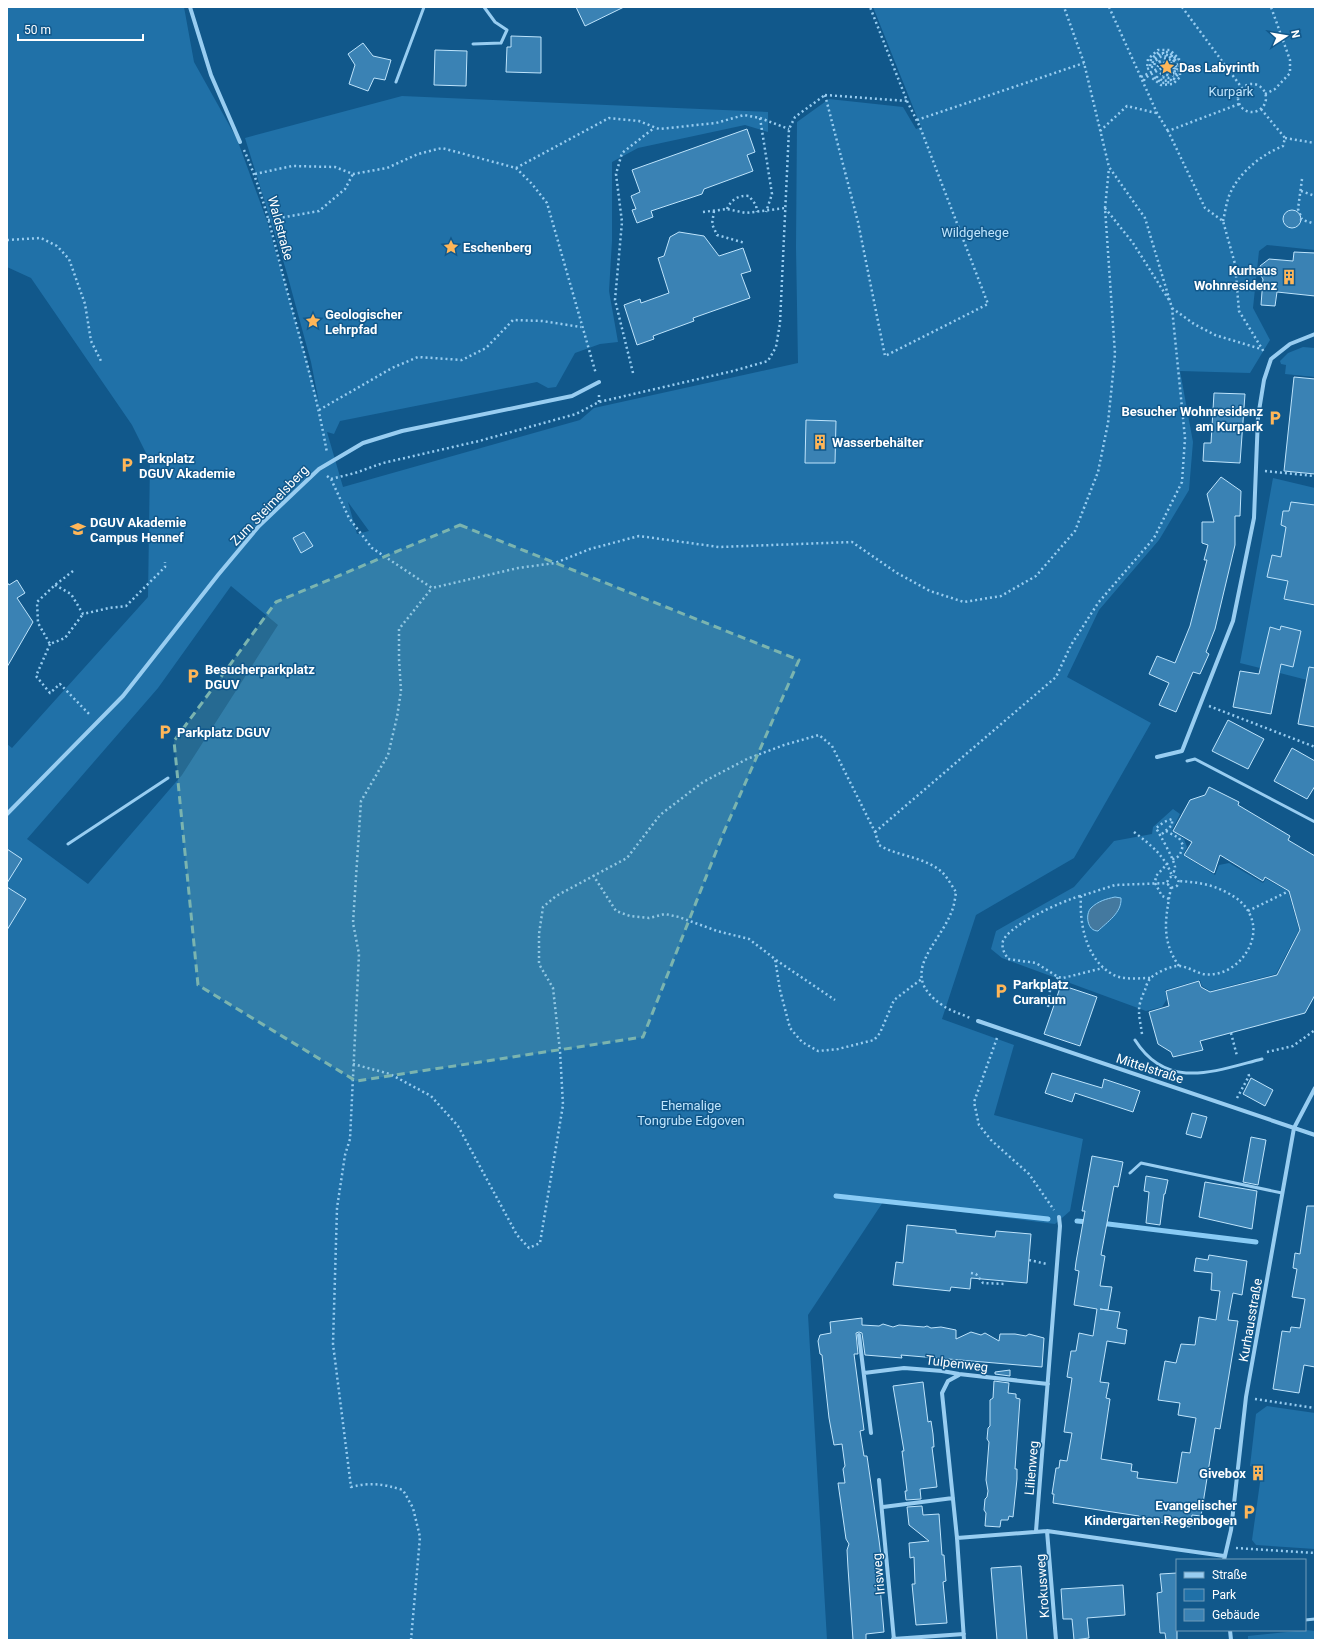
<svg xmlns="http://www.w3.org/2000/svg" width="1322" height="1647" font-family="Roboto,sans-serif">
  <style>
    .green { fill: #2071a8; fill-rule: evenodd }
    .water { fill: #44799f; stroke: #89cbf5 }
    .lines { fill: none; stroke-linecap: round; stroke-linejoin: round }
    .stream { stroke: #89cbf5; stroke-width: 5 }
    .building { fill: #3a82b4; stroke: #bee4fc }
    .path { stroke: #98cdf1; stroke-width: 2.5; stroke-dasharray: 2 3; stroke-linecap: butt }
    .lane { stroke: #98cdf1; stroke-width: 3 }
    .street { stroke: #98cdf1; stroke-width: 4 }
    .marked { fill: #7bb4af; fill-opacity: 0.2; stroke: #7bb4af; stroke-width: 3; stroke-dasharray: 8 5; stroke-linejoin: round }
    .labels { text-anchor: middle; stroke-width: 3; stroke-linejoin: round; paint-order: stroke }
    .poi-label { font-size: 13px; font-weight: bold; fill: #fff; stroke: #11588b; text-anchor: start }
    .park-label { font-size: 13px; fill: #bee4fc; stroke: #11588b }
    .street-label { font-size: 13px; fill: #fff; stroke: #11588b }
  </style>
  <rect width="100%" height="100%" fill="#11588b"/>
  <path class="green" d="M7,7H184L194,62L237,139L267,221L319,403L311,362L286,270L245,138L402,96L768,112V132L745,125L638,148L612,162V241L609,291L618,342L600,344L575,353L556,387L548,388L537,382L340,421L334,434L327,432L343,487L580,420L594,408L798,363L796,247L797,122L829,99L903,107L916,129L921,127L873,7H1315V250L1267,245L1259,251L1253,308L1270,340L1250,373L1180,371L1193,442L1189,490L1159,540L1099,610L1067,677L1151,723L1074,858L976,915L942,1019L1014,1045L994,1115L1083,1139L1070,1211L1055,1224L883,1202L808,1315L827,1640H7V744L12,748L148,597L150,461L132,425L31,278L7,267ZM348,502L369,531L357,534ZM231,586L278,625L182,775L88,884L27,839L158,688Z
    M1303,347L1315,348V377L1285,374L1286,365L1281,364L1280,361L1288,353Z
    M1273,478L1315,488V682L1240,663Z
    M1173,809L1180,814L1172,830L1184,839L1187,847L1183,855L1215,875L1219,865L1229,863L1263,883L1266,879L1288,891L1299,930L1276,974L1210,991L1202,986L1200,980L1165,990L1167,999L1162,1007L1146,1011L1002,958L991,949L996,931L1074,887L1114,841L1152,834L1153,827Z
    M1267,1406L1315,1413V1549L1256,1545L1252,1540L1262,1468L1250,1466L1256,1414Z
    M1306,1630L1315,1631V1640H1248V1636Z"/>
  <path class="water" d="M1115,897L1121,898C1122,913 1107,922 1098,931C1087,931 1085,914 1091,908C1098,901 1106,899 1115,897Z"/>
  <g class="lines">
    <path class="stream" d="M836,1196L1048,1219
      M1077,1221L1088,1222
      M1100,1223L1256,1242"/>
  </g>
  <path class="building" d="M576,7H624L585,26Z
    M511,36L541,37V73L506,72L507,47H511Z
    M363,43L373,56L391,60L385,80L374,78L368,91L349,84L355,65L348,54Z
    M435,50L467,51L466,86L434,85Z
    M747,129L755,152L747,155L753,171L704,189L702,194L651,211L653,217L637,223L632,210L636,209L631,196L640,192L632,170Z
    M1283 219a9 9 0 1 1 18 0a9 9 0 1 1-18 0Z
    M679,232L704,236L719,256L743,248L751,271L741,274L750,298L693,318L694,321L653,336L654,339L637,345L624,305L640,299L641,303L669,293L658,258L664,256L670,237Z
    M1294,252L1315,253V296L1277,292L1275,306L1261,305L1263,279L1259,273L1260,266L1269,259L1293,261Z
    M1294,377L1315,379V474L1284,471Z
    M1214,393L1245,394L1240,463L1203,461L1204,443H1211Z
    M806,420L836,421L835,463H805Z
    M1221,477L1241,491L1240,516H1235V545L1215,629L1206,652L1209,654L1200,674L1193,672L1176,712L1159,705L1169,683L1149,674L1157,656L1175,663L1190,626L1207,560H1204L1208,545L1202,543V522H1214L1207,494Z
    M1291,502L1315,505V605L1284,599L1288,581L1267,577L1272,555L1281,557L1286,527L1281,525L1283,511H1289Z
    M304,532L313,546L301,553L293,538Z
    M17,580L25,593L17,598L33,622L7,667V582L9,585Z
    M1281,626L1301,631L1293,667L1281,664L1271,714L1233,707L1240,671L1259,674L1270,627L1280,630Z
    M1309,667L1315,668V727L1298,724Z
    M1228,720L1264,739L1248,769L1212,751Z
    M1292,748L1315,761V786L1307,799L1274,781Z
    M1209,787L1239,802L1238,805L1290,836L1288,840L1315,856V995L1305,1013L1200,1041L1203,1050L1173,1057L1171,1052L1158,1044L1149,1012L1169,1006L1166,991L1199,981L1201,987L1210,992L1277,975L1300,930L1289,891L1265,877L1263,881L1220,855L1214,873L1184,855L1192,842L1173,831L1190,800L1205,795Z
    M7,849L22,859L7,883Z
    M7,887L26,899L7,930Z
    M1061,985L1097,997L1080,1046L1044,1034Z
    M1052,1073L1102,1088L1104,1079L1140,1091L1133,1112L1075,1093L1072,1102L1045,1093Z
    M1251,1078L1273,1090L1265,1106L1243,1094Z
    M1192,1113L1207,1117L1201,1138L1186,1134Z
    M1251,1137L1266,1140L1258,1185L1243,1182Z
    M1092,1156L1123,1162L1118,1187L1114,1186L1101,1255L1105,1256L1100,1286L1112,1287L1108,1310L1100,1309L1120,1312L1117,1328L1127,1330L1125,1344L1107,1341L1100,1382L1109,1383L1106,1398L1110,1399L1101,1459L1132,1464L1131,1471L1138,1472L1137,1478L1177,1483L1182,1452L1190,1453L1196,1418L1178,1415L1180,1403L1158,1400L1165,1361L1176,1363L1181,1344L1195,1345L1199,1317L1216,1320L1220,1291L1211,1290L1212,1273L1194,1271L1196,1258L1208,1260L1209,1255L1247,1261L1242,1295L1233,1293L1228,1320L1238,1321L1220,1429L1215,1428L1201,1516L1192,1515L1190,1527L1139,1519V1516L1053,1503L1054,1494H1052L1056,1468H1059L1060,1460L1067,1461L1072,1433L1064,1432L1072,1378L1067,1377L1071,1351H1076L1079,1333L1093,1336L1097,1309L1074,1305L1079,1271L1075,1270L1076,1262L1085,1211H1082Z
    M1146,1176L1168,1180L1165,1194H1164L1160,1225L1146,1223L1149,1192L1144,1191Z
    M1205,1182L1257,1191L1252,1229L1199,1217Z
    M1307,1206H1315V1367L1304,1365L1299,1393L1273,1389L1282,1331L1290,1332L1291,1327L1300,1328L1305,1299L1292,1297L1297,1269L1293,1268L1295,1253L1300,1254Z
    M907,1225L956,1230V1233L995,1237L996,1231L1031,1234L1027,1283L971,1278L970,1289L951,1287L950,1291L893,1285L896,1262L903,1263Z
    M862,1318V1325L879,1326L883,1324L893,1327L899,1325L924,1327L927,1326L931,1328L941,1327L956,1330V1339L971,1332L981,1335L985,1333L999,1341L1000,1334H1015L1026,1336L1029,1334L1044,1338L1042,1367L901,1355L902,1358L865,1355L862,1333L859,1332L856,1333L858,1354H854L864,1430L860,1431L864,1456H867L879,1540L882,1564H878L884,1632L866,1634V1640H853L848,1568L847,1550L849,1544L846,1539L838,1483H845L843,1469L845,1466L842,1444L834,1445L829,1418L822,1355L820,1354L818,1341L820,1335L831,1333L830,1322Z
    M1010,1370V1376L995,1374V1372Z
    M994,1381L1009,1383L1008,1393L1016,1394V1398L1020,1399L1015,1469H1017V1479L1013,1517L1009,1516L1008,1520H1001L1000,1527L985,1526L986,1513L984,1510L985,1499L987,1497L988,1491L986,1480L989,1442L987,1439L988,1428L990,1426V1400L993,1398Z
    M923,1382L928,1422L931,1421L933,1434L934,1447H932L937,1487L920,1489L921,1499L906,1500L905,1491H907L902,1451H904L893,1386Z
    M922,1506L923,1515L939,1514L942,1555H944L946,1581L943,1582L947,1623L916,1625L912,1584H915L914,1557L910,1558L909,1543L929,1541L909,1525L907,1507Z
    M1021,1566L1027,1640H997L991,1568Z
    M1177,1573V1640H1166L1165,1633H1160L1157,1593L1162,1592L1160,1574Z
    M1123,1585L1125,1615L1087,1618L1089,1638L1074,1640L1072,1619H1063L1061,1589Z"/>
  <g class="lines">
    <path class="path" d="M1109,7L1157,113L1168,131
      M1182,7L1242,88
      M1141,77L1157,69L1160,60V64L1167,62L1171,68L1166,73H1169L1170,75H1162L1161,77L1168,78L1174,75L1176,65L1173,73L1172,64L1164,58L1174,61L1169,56L1160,57L1155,61L1154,67H1152L1153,61L1160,54L1159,52L1151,59L1150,68L1147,69L1148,59L1158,50H1170L1179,59L1177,60L1169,52H1163V54L1172,56C1182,67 1176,70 1174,79L1179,73V63H1180V77L1173,84L1161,85L1152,78L1154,77L1162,83L1171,82V80L1163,81L1157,77L1168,68L1167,65L1145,78L1143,83
      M1238 98a14 14 0 1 1 28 0a14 14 0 1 1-28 0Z
      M1265,94L1275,89L1290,73V60L1271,7
      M825,95L858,222L885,356L988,304L920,127L907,101L870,7
      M825,95L907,101
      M1239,104L1168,131L1205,208L1223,221L1235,264L1239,311L1264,352
      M760,118L772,194L766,212
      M917,120L1084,63
      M1100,131L1127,106L1156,113
      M1285,138L1315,143
      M244,150C263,192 273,238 285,283C300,339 317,395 327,453
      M516,168L609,118L639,121L659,129L716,123L744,115L760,118L789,129
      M255,174L292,166L335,167L353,174L387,168L418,154L442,148L516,168L532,184L547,203L596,374
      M1302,179L1298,209L1302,219
      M1301,191L1315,196
      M1105,208L1109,168
      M727,209C731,200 738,195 749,196L756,205L757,212
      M714,211L712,224L717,235L745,243
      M703,212L727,209L746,213L785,208
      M1300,219L1315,224
      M268,220L319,211L345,189L353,174
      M1223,221C1225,213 1226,204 1229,196C1238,173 1261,155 1283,146L1285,138L1261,109
      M7,240L41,238L57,246L69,259L85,304L91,341L102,363
      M1172,308L1194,324L1215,335L1261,349
      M633,373L615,300L622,222L616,174L622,153L654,128
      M599,402V392
      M319,410L392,368L418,357L462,360L486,348L513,320L542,321L581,327
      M1265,471L1315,476
      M327,476L331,479L349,518L372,548L432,588L518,568L555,563L590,549L639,536L719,547L852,542L897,573L930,591L964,602L1001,596L1036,576L1075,531L1098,472L1108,423L1115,354L1105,208L1133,243L1169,300
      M331,479L355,473L383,463L479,441L576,414L599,402L733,371L768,361L776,347L780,323L789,129L795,117L825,95
      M73,571L55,585L37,602L38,623L50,644L65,638L83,614
      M55,585L71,594L83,614L109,608L126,606L165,567V562
      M50,644L36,676L50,693L60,684L90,715
      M1209,706L1315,747
      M1166,831L1179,838L1183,845C1181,852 1180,859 1171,859
      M875,832L1056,677L1071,645L1098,603L1154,538L1182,482L1185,438L1172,308L1145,218L1109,167L1084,63L1064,7
      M1134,832C1151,845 1165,856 1172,876
      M1162,834L1172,825V819L1164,822L1156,828C1160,835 1174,859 1175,867C1175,869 1173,874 1173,876
      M1168,863L1156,876L1155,883L1162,896L1169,899
      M593,875L616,911L630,916L649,918L665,914L679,917L717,931L749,939L775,959L780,990L790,1028L802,1042L818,1051L838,1049L874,1040L880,1033L894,1000L923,978
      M1167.5 882a5.5 5.5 0 1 1 11 0a5.5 5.5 0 1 1-11 0Z
      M1171,887C1166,917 1160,939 1179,966
      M1080,896C1063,901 1010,924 1003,941C1001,948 1005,954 1008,959L1036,963L1058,977L1063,978L1103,968
      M1248,911L1289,891
      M776,960L835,1000
      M1150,978C1139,978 1127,980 1116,976C1087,963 1079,925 1081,896L1115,885L1168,883
      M1048,1007L1050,990L1058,977
      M1231,1033L1237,1056
      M1142,1034C1139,1013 1136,1009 1145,990C1146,987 1147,982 1150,979C1154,973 1173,965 1180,966C1188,967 1195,972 1203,974C1233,979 1262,945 1251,917C1246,904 1237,898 1226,892C1211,884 1195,882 1179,881
      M997,1038L974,1102L979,1125L991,1140L1029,1174L1054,1210
      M1267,1052L1293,1046L1315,1030
      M353,1064L390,1074L431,1096L458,1126L517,1235L529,1248L540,1243L563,1105L560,1051L553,988L539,964V934L543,907L556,896L627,858L660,815L703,782L747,759L784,745L819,735L832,746L875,832L879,845C899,857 923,856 942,872C947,877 952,886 956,892C955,899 954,907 951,913C938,946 897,974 942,1005C950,1011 962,1014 970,1018
      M1237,1098L1249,1076L1248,1072
      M1029,1260L1047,1264
      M971,1273L976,1274L983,1283L1006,1284
      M1255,1399L1315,1408
      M1236,1548L1315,1553
      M411,1640L420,1537L413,1508L403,1490C383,1484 372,1482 351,1487L333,1344L337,1208L345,1155L350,1139L359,954L353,923L361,801L388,755L397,717L401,691L399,659V629L432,588"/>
    <path class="lane" d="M473,44L501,43L507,30L495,22L484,7
      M396,82L424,7
      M1187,761L1195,759L1315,822
      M68,844L168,778
      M1135,1040C1167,1091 1215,1071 1262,1059
      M1130,1173L1141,1163L1282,1193
      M1305,1620L1315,1619"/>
    <path class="street" d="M190,7L211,75L240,142
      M1157,757L1182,751L1233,621L1254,518L1258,417L1264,380L1271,359L1290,344L1315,334
      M7,814L123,696L218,575L259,526L319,469L363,443L402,431L572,396L599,382
      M978,1021L1315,1135
      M859,1335L871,1433
      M864,1373L904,1368L942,1371L959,1374L1048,1384
      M879,1480L894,1640
      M883,1507L953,1498
      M1036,1531L1060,1226L1059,1217
      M1047,1531L1056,1640
      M957,1538L942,1393L948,1381L959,1375
      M1224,1560L1231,1530L1246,1397L1294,1128L1315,1088
      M1230,1630L1231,1640
      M893,1639L964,1634
      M964,1640L957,1538L1047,1531L1224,1556"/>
  </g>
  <path class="marked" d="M460,525L799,660L723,834L643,1037L356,1081L198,985L174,741L276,602Z"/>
  <defs>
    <g id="sight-bare" transform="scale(1.2)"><path d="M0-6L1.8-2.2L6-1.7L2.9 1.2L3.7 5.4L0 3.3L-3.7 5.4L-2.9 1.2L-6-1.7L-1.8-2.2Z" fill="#ffb658" stroke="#11588b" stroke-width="2.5" paint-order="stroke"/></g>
    <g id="building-bare" transform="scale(1.2)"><path d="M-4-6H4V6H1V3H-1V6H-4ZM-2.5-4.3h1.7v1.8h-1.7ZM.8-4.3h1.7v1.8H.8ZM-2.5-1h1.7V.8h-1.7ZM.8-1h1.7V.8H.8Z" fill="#ffb658" stroke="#11588b" stroke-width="2.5" paint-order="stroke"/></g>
    <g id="parking-bare" transform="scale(1.2)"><path d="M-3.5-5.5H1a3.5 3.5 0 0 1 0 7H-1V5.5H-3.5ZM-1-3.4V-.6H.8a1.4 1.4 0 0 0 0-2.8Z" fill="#ffb658" stroke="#11588b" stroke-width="2.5" paint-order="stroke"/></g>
    <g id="university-bare" transform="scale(1.2)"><path d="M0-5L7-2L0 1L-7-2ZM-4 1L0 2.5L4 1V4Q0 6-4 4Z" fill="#ffb658" stroke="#11588b" stroke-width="2.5" paint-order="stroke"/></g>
  </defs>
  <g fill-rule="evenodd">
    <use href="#sight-bare" x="1167" y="67"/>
    <use href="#sight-bare" x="451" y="247"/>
    <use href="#building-bare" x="1289" y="277"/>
    <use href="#sight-bare" x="313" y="321"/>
    <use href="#parking-bare" x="1275" y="418"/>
    <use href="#building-bare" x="820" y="442"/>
    <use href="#parking-bare" x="127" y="465"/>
    <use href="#university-bare" x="78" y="529"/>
    <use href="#parking-bare" x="193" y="676"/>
    <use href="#parking-bare" x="165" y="732"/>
    <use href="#parking-bare" x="1001" y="991"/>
    <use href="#building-bare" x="1258" y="1473"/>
    <use href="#parking-bare" x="1249" y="1512"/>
  </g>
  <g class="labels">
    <g class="poi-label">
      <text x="1179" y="72">Das Labyrinth</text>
      <text x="463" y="252">Eschenberg</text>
      <text x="1277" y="275" text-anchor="end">Kurhaus<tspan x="1277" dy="15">Wohnresidenz</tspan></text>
      <text x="325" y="319">Geologischer<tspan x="325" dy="15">Lehrpfad</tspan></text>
      <text x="1263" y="416" text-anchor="end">Besucher Wohnresidenz<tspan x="1263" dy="15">am Kurpark</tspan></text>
      <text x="832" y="447">Wasserbehälter</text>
      <text x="139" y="463">Parkplatz<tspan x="139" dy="15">DGUV Akademie</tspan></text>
      <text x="90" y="527">DGUV Akademie<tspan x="90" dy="15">Campus Hennef</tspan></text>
      <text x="205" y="674">Besucherparkplatz<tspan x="205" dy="15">DGUV</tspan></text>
      <text x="177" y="737">Parkplatz DGUV</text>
      <text x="1013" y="989">Parkplatz<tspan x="1013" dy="15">Curanum</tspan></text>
      <text x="1246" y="1478" text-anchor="end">Givebox</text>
      <text x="1237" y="1510" text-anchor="end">Evangelischer<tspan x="1237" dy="15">Kindergarten Regenbogen</tspan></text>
    </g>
    <g class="park-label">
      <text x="1231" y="96">Kurpark</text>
      <text x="975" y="237">Wildgehege</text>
      <text x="691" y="1110">Ehemalige<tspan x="691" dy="15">Tongrube Edgoven</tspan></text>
    </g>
    <g class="street-label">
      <text transform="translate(281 228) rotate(75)" y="5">Waldstraße</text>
      <text transform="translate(269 505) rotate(-46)" y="5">Zum Steimelsberg</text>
      <text transform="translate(1150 1068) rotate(18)" y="5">Mittelstraße</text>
      <text transform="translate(1250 1320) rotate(-80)" y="5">Kurhausstraße</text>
      <text transform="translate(957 1363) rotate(7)" y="5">Tulpenweg</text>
      <text transform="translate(1031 1468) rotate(-85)" y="5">Lilienweg</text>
      <text transform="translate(878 1574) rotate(-95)" y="5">Irisweg</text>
      <text transform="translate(1042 1586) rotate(-94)" y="5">Krokusweg</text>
    </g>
  </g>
  <rect width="1322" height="1647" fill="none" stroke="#ffffff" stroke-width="16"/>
  <rect x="1176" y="1559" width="130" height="72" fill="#11588b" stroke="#709bb9"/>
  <rect x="1184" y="1572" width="20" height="6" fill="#98cdf1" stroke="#709bb9"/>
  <text x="1212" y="1579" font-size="12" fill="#ffffff">Straße</text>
  <rect x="1184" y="1589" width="20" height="12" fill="#2071a8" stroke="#709bb9"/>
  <text x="1212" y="1599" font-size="12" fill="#ffffff">Park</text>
  <rect x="1184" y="1609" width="20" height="12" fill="#3a82b4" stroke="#709bb9"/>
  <text x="1212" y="1619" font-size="12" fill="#ffffff">Gebäude</text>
  <g transform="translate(1286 36) rotate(78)" stroke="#11588b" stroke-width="3" paint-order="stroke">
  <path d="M0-3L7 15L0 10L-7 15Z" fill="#ffffff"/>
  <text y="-6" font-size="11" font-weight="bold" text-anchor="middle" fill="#ffffff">N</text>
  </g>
  <path d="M18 34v6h125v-6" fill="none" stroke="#ffffff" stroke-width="2"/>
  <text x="24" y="34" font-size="12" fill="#ffffff" stroke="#11588b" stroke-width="3" paint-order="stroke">50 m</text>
</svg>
